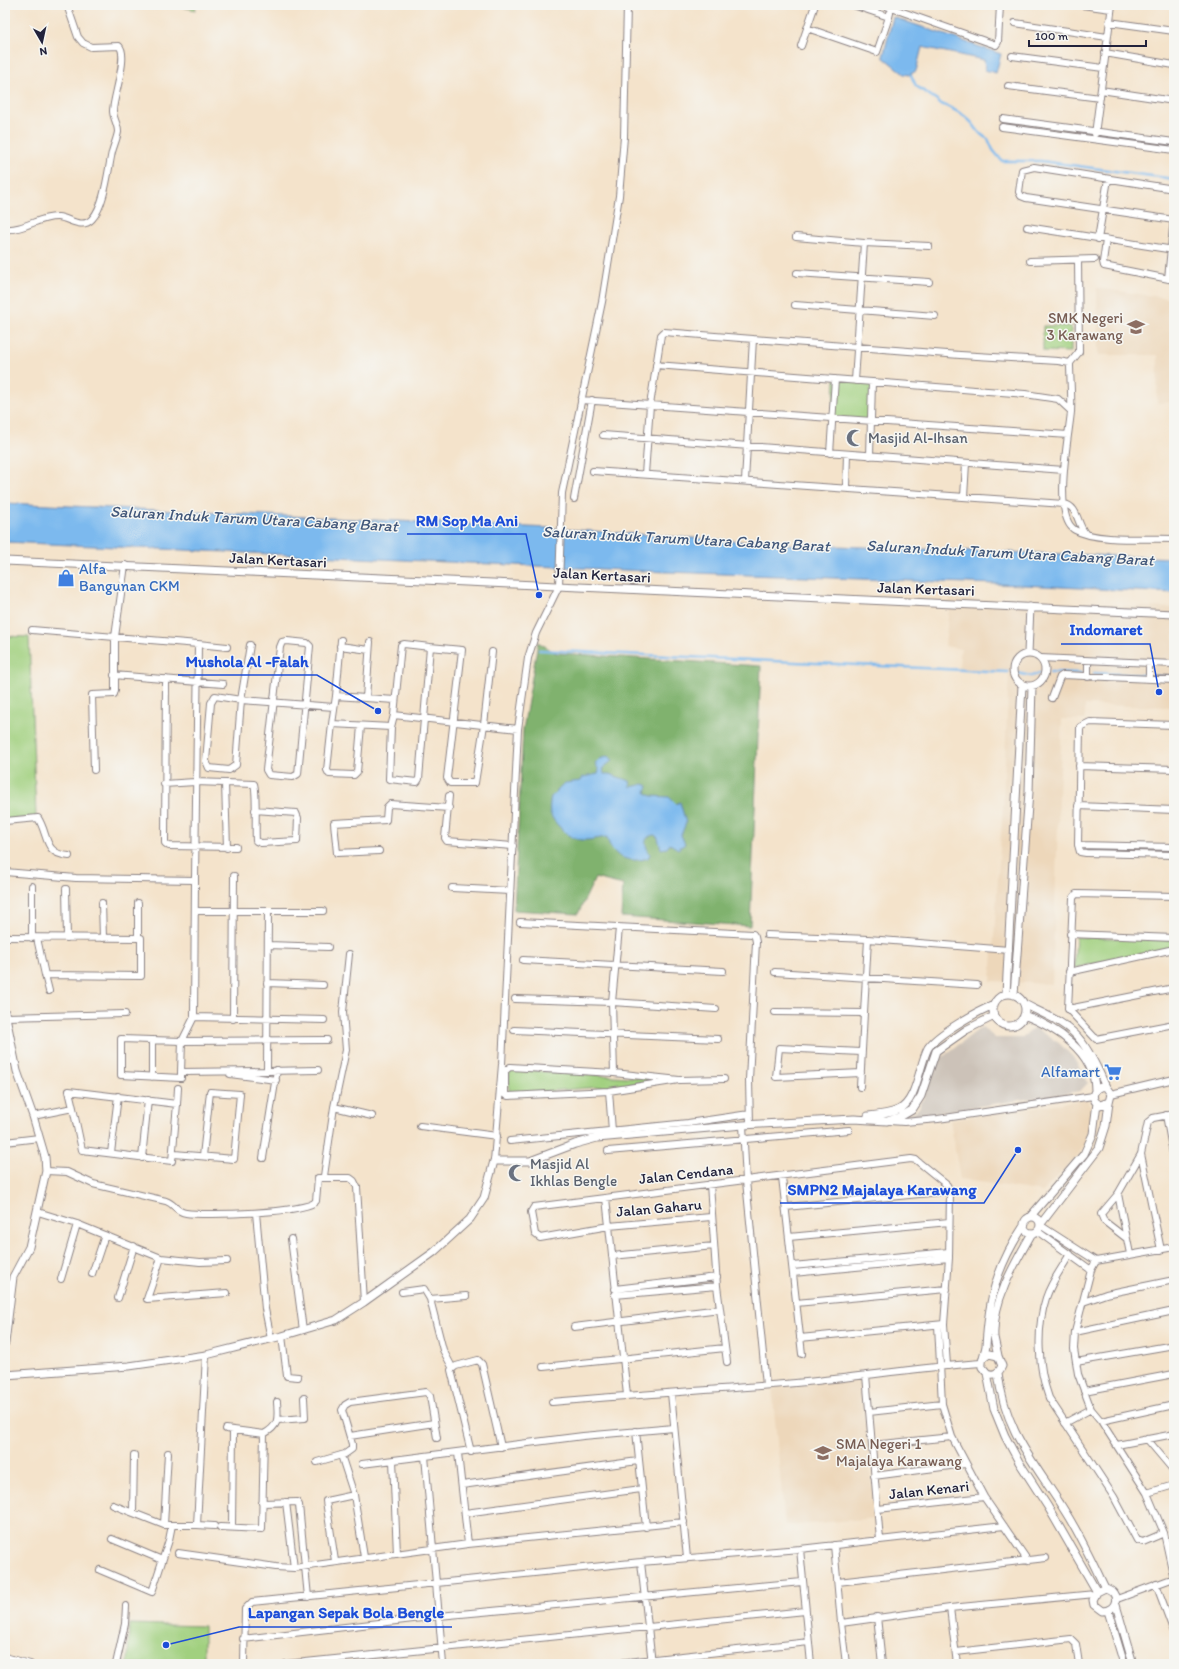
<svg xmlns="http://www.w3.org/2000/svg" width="1179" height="1669" font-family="Itim,sans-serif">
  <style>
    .built { fill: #edd7ba }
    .industrial { fill: #ccc2b8 }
    .green { fill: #a1d07f; stroke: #62795d }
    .forest { fill: #80b26e; stroke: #516a54 }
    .water { fill: #7bb9ee; stroke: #4e6e94 }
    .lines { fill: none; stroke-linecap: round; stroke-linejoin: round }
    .stream { stroke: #7bb9ee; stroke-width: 2.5 }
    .minor-casing { stroke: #8b8283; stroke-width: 8 }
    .tertiary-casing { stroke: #8b8283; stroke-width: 9 }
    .minor { stroke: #fff; stroke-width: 6 }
    .tertiary { stroke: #fff; stroke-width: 7 }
    .labels { text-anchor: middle; stroke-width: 3; stroke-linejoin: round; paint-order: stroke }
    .education-label { font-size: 15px; fill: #785e54; stroke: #f6f6f2; text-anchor: end }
    .worship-label { font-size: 15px; fill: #5b616d; stroke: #f6f6f2; text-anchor: start }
    .street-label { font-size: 15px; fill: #22223b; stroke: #f6f6f2 }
    .shop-label { font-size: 15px; fill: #366cbe; stroke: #f6f6f2; text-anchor: start }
    .water-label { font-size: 16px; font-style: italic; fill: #41577a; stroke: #f6f6f2 }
    .leader { fill: none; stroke: #1d4ed8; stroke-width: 1.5 }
    .callout-dot { fill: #1d4ed8; stroke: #f6f6f2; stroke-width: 1.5 }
    .callout-label { font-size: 16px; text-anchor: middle; font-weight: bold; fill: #1d4ed8; stroke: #f6f6f2; stroke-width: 3; stroke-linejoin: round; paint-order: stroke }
  </style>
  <rect width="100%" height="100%" fill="#f6f6f2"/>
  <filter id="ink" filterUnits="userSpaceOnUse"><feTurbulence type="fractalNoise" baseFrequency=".025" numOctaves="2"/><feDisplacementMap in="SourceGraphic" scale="8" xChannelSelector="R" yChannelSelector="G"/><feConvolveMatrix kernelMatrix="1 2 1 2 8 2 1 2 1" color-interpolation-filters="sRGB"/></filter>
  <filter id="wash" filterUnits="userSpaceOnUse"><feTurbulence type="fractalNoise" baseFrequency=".012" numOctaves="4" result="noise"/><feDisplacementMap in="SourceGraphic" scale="16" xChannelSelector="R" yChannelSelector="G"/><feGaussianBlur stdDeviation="0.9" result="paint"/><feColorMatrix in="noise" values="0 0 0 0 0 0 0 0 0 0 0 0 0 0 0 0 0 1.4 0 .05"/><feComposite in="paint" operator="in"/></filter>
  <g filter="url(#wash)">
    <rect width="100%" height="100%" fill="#f4e3cb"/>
    <path class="built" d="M1097,288L1174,299V402L1157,403L1158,355H1098Z
      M950,599L1174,608V707L1085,705V720L1062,719L1052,984L991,981L1003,804L1009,672L958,671L961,649L945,646Z
      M1088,1099L1093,1109L1092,1121L1084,1146L1079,1154L1043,1192L960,1179L950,1120Z
      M861,1378L875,1518L785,1526L772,1388Z"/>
    <path class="industrial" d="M982,1027L995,1038H1022L1034,1028L1040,1031L1059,1043L1073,1057L1088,1083L1080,1091L907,1117L919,1108L941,1058Z"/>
    <path class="green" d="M175,5H196L195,10Z
      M1043,326H1071V352L1043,351Z
      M835,379L872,382L871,421L833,418Z
      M5,636L29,637L36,817L5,820Z
      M1076,937L1174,940V947L1074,968Z
      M509,1069L658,1079L627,1085L509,1094Z
      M129,1624L204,1626V1664H128Z"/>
    <path class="forest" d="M538,642L556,653L761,666L750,926L621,917L623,885L595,878L578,914L514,910L523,730Z"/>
    <path class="water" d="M893,17L1001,54L996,73L985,70L984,60L922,47L916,71L909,75L904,74L883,57Z
      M5,503L549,528L779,544L1174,558V593L1023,585L668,572L5,542Z
      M608,756L613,760L603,768L604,774H609L630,781L631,787L644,784L648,786L646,793L652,796L669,797L676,804L680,802L686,823L681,835L685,844L678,849L670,844L667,848L661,849L658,838L655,835C642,836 645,846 650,854L648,858C629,864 611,857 607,837C598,838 586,842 576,839C567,836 553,822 550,813C549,808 550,802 551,797L565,783L581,781L583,777L598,774L599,770L595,764L600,759Z"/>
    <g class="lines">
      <path class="stream" d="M911,75L916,86L937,100L939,103C949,107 961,112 969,120C978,128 976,133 988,139L993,150L1002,161H1041L1174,179
        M539,650L1008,672
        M1050,672L1081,673
        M1017,673L1031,676L1040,673
        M1094,673L1144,675
        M1156,676L1174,677"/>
    </g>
  </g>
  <g filter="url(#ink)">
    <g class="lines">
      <g class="minor-casing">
        <path id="minor" d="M883,5L996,45L998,42L1000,5
          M1082,5L1111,9
          M856,6L889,17L890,13
          M1109,22L1174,31
          M1015,23L1107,37
          M807,28L877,52L889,17
          M801,46L815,5
          M1105,53L1174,65
          M1012,56L1103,68
          M1008,86L1100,98
          M1101,90L1174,101
          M1003,119L1174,142
          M1002,127L1174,150
          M1095,134L1112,5
          M1174,189L1034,167L1022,170L1019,192L1021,196L1026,198L1174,220
          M1027,227L1174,250
          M5,229C24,231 39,216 58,217C69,218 82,230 92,219C105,205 108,170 112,152C114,145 117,138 118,132C118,124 113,118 113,111C113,98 129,55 119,46L91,47L83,43L78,37L67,5
          M796,237L864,243L929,246
          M1098,239L1108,179
          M1106,240L1103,262L1104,266L1174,280
          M1030,261L1095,259
          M797,273L929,282
          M1168,279L1174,217
          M795,305L935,316
          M1070,363L1079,352L1078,260
          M656,365L1025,394L1058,399L1071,411
          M855,381L864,243
          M581,400L1068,435
          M603,435L1064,470
          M830,453L835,379
          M870,456L872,382
          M593,471L1064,504C1078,506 1077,524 1085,533
          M645,474L650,405L661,335L664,332L960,355L1058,361L1070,363C1070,379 1072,396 1071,412C1069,435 1052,517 1075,530C1096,542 1148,538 1174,539
          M745,481L753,339
          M846,488L847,454
          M964,497L966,463
          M574,499L592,400
          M287,641L307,643L310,646L298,774L293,777L269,775L266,770L280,647L282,642Z
          M198,644L227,647
          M250,645L241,700L236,765L229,770L209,768L206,761L211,703L215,696L241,700L334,707
          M340,646L369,650
          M430,647L404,644L401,645L394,715L518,729
          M1040,658L1174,664
          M1149,663V679
          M114,675L223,684
          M1088,677V661
          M166,679L165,843L169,846L236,847
          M336,696L341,640
          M366,698L370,642
          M1052,698L1060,677L1063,675L1174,680
          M394,715L391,727L389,779L417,782L419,779L430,647L462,650L447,778L450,783H475L484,725L492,652
          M332,724L327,770L329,774L354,775L357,772L361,726
          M1174,725L1090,722L1080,727L1078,845L1080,852L1086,853L1174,855
          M391,727L332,724L336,696L395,700
          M1079,766L1174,769
          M94,770L92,695L114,694L115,690V637L125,565
          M225,783L227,848
          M164,784L195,782L254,784C257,792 255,828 256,841L261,843L297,841L298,818L296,813L255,810
          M449,796L445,838L447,841L513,846
          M1078,806L1174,810
          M5,821L38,818C49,835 43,854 69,856
          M1078,845L1174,847
          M379,851L337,853L334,823L386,820L387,807L390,804L449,808
          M5,872L76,878L195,880L198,644L32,630
          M195,880L194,1017L182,1041L181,1072L267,1071
          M32,886V938
          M452,888L510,891
          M66,889L67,938
          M1174,896L1076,894L1073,898L1068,1009L1096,1039L1174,1024
          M102,903L103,938
          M138,903V938
          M195,911H323
          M268,911L267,1071L318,1070
          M520,922L753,934L755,937L756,942L749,1080L750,1124
          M1070,934L1174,938
          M767,935L868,939
          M5,937L141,938V976L45,975L37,938
          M268,945L328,947
          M523,960L723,971
          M775,972L977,985
          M1069,972L1174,949
          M45,975L49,991
          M267,983L323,985
          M515,999L612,1002L716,1009
          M1068,1009L1174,988
          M775,1012L864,1013
          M6,1017L125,1014
          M194,1017L324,1020
          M233,1019L234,876
          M514,1030L718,1039
          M861,1052L779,1048L776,1077L861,1073
          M5,1062L15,1060
          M181,1072V1078L121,1075V1039L182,1041L327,1040
          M614,1073L612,1002L619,928
          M230,1074L276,1080
          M152,1077V1040
          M679,1080L609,1091L508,1096L505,1095V1071L510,1067L614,1073L679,1080L724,1079
          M860,1087L868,939L1009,950
          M609,1091L612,1131
          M1111,1094L1174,1079
          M334,1107L372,1116
          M73,1108L82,1150L172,1161L177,1104
          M1166,1115L1174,1159
          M33,1116L73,1108L69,1091L177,1104L178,1088
          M889,1121L904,1122L938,1119L1093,1096
          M743,1125L746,1181L766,1385
          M420,1126L497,1136
          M510,1141L688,1123L749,1114
          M5,1142L39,1138
          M608,1151L849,1130
          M111,1153L118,1096
          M174,1154L234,1159L240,1094L210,1092L203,1156
          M1141,1154L1161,1250
          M142,1158L148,1100
          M263,1158L277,1070
          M494,1161L502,1064L518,729L528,658L536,633L559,586L562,493L602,302L619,196L624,137L627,5
          M46,1171L67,1172L93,1184L166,1201C175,1204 176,1212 186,1213C203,1216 309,1213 316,1201L318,1178H350L354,1181L357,1187L364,1302
          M324,1176L334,1107L346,1050L343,1012L349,954
          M782,1177L802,1354
          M710,1184L717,1286L727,1362
          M1118,1194L1130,1254
          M606,1198L627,1395
          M786,1207L950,1191
          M38,1212L77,1224L161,1258L200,1262L227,1261
          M256,1213L265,1309L271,1339
          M711,1217L609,1226L540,1238L535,1234L531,1212L534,1207C660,1191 786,1176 911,1159L916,1160L947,1185L950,1191L949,1258L944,1324L800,1338
          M1040,1225L1096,1261
          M1037,1231L1091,1270
          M789,1237L949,1222
          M1126,1238L1104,1221L1101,1214L1118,1194L1141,1154L1148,1122L1153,1118L1174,1114
          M291,1239L303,1330
          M1174,1247L1096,1261L1091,1270L1075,1332L1074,1349L1078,1374L1091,1409L1101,1421L1147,1493L1164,1533L1174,1579
          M1070,1254C1062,1268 1051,1282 1046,1298C1036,1329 1038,1368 1049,1398L1114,1497L1137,1540L1143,1542L1164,1533
          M612,1256L714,1246
          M161,1258L147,1299L227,1293
          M792,1266L949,1252
          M793,1273L949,1258
          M92,1274L105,1235
          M61,1279L77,1224
          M615,1289L717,1277
          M402,1292L424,1289L430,1299L466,1296
          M615,1295L717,1286
          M118,1298L134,1246
          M430,1299L443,1350L452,1367
          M1083,1302L1106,1294L1174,1280
          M796,1303L947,1289
          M944,1324L947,1365L950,1366
          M938,1325L942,1404L952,1437L984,1497L1028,1561
          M574,1327L720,1309
          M1075,1332L1174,1311
          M282,1336L287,1376L298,1377
          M1076,1362L1174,1345
          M543,1367L725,1348
          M866,1375L880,1540
          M1084,1391L1174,1374
          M671,1393L687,1558
          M552,1402C636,1394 721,1390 806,1382C865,1376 923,1367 981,1363
          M869,1412L942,1404
          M278,1420L305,1418L304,1398
          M1101,1421L1174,1405
          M1065,1423L1091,1409
          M226,1429L264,1434C280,1425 278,1418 277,1402
          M636,1431L646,1527
          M350,1436L434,1423
          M1147,1439L1174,1471
          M872,1445L952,1437
          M1117,1445L1174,1434
          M471,1452L451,1370L456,1366L478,1360L482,1364L501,1447
          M168,1453L164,1525H197L206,1355
          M458,1453L468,1544
          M341,1455L354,1495
          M425,1456L443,1664
          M393,1460L397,1554
          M317,1462L345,1454L352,1449V1444L342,1410L345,1405L350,1402L426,1392L430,1396L437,1438
          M362,1464L583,1436L674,1428
          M874,1476L965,1464
          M462,1485L638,1461
          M1147,1493L1174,1485
          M286,1502L294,1568
          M262,1503L297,1502L299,1505L308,1597
          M113,1505L164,1525
          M878,1509L984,1497
          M133,1512L134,1455
          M465,1513L641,1489
          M197,1525L214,1526
          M220,1527L262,1529L264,1434
          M232,1527L233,1430
          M112,1539L162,1560
          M834,1545L841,1623
          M800,1549L811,1664
          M178,1553L276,1567L294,1568L468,1544L684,1522
          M335,1561L326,1501L354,1495L364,1557
          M641,1562L652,1664
          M100,1570L152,1592L169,1540L172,1525
          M838,1582L1046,1558
          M1156,1584L1174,1632
          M1117,1599L1174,1578
          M950,1608L957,1664
          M877,1617L882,1664
          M243,1639L439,1616L802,1582
          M956,1652L1071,1639L1076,1644L1079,1664
          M5,1657L30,1664
          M116,1664L125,1624L126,1606
          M244,1664L245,1609L252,1602L641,1562L800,1549L1004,1526
          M286,1664L805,1611
          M609,1664L809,1642
          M846,1664L841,1623L950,1608L1095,1594"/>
      </g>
      <g class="tertiary-casing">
        <path id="tertiary" d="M5,561L1174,614
          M1028,653L1030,607
          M1013 670a16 16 0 1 1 32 0a16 16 0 1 1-32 0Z
          M1006,994L1022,685
          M993 1010a16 16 0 1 1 32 0a16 16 0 1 1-32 0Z
          M1014,995L1029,792L1032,686
          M1024,1004C1044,1014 1068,1023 1081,1041C1092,1055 1099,1072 1106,1087
          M5,1012L17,1071L33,1116L45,1157L46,1171L29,1247L13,1277L5,1343
          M1024,1015C1055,1027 1095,1052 1095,1090
          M868,1116C878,1115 889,1114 898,1110C917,1102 919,1065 928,1048C937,1034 978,1011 994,1005
          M1024 1225a8 8 0 1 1 16 0a8 8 0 1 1-16 0Z
          M1029,1218L1084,1154L1093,1134L1097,1103
          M1040,1225L1099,1148L1106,1126L1109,1102L1111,1094L1106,1087C1094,1085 1088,1099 1100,1105L1109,1102
          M998,1356C997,1350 995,1343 994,1337C992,1301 1015,1263 1032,1233
          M985,1357L989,1354L998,1356L1002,1366C999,1373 994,1376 987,1373L982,1367C981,1360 985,1353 986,1346C989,1296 997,1266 1025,1224
          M987,1373L994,1409L1005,1436L1019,1462L1048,1507L1097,1592
          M998,1373C1005,1433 1036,1464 1066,1513C1081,1537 1093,1563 1105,1588C1121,1592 1118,1611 1102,1611L1094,1605L1093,1600L1097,1592L1105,1588
          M5,1375L129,1366L206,1355L282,1336L336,1320L364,1302L434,1252L470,1219L484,1198L494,1161H530L575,1144L597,1138L743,1125L854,1119L887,1121L900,1117L912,1110L921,1096L936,1051L966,1030L994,1016
          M1116,1605L1133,1664
          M1108,1611L1124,1664"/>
      </g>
      <use href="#minor" class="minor"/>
      <use href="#tertiary" class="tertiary"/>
    </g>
  </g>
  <defs>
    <g id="school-bare" transform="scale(1.38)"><path d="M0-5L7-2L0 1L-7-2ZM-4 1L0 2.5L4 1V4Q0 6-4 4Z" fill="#8d6e63" stroke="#f6f6f2" stroke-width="2.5" paint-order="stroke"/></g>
    <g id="mosque-bare" transform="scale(1.38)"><path d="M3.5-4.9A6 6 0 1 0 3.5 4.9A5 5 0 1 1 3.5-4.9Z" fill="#6b7280" stroke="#f6f6f2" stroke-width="2.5" paint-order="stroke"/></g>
    <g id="shop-bare" transform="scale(1.38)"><path d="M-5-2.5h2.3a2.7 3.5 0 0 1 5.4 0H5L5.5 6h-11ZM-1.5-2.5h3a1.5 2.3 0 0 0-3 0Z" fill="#3f7fe0" stroke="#f6f6f2" stroke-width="2.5" paint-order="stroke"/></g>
    <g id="supermarket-bare" transform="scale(1.38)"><path d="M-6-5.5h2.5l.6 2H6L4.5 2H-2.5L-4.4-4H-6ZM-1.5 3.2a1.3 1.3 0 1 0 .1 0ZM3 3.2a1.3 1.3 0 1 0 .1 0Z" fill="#3f7fe0" stroke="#f6f6f2" stroke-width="2.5" paint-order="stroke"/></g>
  </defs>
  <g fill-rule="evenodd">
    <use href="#school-bare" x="1136" y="327"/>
    <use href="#mosque-bare" x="855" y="438"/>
    <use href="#shop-bare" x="66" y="578"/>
    <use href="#supermarket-bare" x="1113" y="1072"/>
    <use href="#mosque-bare" x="517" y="1173"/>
    <use href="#school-bare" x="823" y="1453"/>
  </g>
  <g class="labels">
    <g class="education-label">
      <text x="1123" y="323">SMK Negeri<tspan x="1123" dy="17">3 Karawang</tspan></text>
      <text x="836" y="1449" text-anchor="start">SMA Negeri 1<tspan x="836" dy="17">Majalaya Karawang</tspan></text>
    </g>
    <g class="worship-label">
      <text x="868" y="443">Masjid Al-Ihsan</text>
      <text x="530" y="1169">Masjid Al<tspan x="530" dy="17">Ikhlas Bengle</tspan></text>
    </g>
    <g class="street-label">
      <text transform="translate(278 560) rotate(3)" y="5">Jalan Kertasari</text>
      <text transform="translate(602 575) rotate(3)" y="5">Jalan Kertasari</text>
      <text transform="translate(926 589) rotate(2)" y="5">Jalan Kertasari</text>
      <text transform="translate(686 1174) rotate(-6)" y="5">Jalan Cendana</text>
      <text transform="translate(659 1208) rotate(-5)" y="5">Jalan Gaharu</text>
      <text transform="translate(929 1490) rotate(-6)" y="5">Jalan Kenari</text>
    </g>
    <g class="shop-label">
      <text x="79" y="574">Alfa<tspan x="79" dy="17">Bangunan CKM</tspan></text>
      <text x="1100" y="1077" text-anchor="end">Alfamart</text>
    </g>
    <g class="water-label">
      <text transform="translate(254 518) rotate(3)" y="6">Saluran Induk Tarum Utara Cabang Barat</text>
      <text transform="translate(686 538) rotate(3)" y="6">Saluran Induk Tarum Utara Cabang Barat</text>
      <text transform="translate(1010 552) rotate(3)" y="6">Saluran Induk Tarum Utara Cabang Barat</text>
    </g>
  </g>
  <path class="leader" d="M539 595L526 534H407M1159 692L1150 644H1061M378 711L317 675H178M1018 1150L984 1203H780M166 1645L239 1627H452"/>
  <g class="callout-dot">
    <circle cx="539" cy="595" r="4"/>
    <circle cx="1159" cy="692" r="4"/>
    <circle cx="378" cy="711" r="4"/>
    <circle cx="1018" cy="1150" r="4"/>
    <circle cx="166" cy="1645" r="4"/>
  </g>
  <g class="callout-label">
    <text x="467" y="526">RM Sop Ma Ani</text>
    <text x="1106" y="635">Indomaret</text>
    <text x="247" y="667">Mushola Al -Falah</text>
    <text x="882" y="1195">SMPN2 Majalaya Karawang</text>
    <text x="346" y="1618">Lapangan Sepak Bola Bengle</text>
  </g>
  <rect width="1179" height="1669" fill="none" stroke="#f6f6f2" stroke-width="20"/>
  <g transform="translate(42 42) rotate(171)" stroke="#f6f6f2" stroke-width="3" paint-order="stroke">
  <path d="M0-3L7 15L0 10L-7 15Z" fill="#22223b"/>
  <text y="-6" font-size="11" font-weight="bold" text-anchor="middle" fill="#22223b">N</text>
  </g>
  <path d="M1029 40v6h117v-6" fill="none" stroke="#22223b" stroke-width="2"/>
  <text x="1035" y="40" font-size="12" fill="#22223b" stroke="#f6f6f2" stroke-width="3" paint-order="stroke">100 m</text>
</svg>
